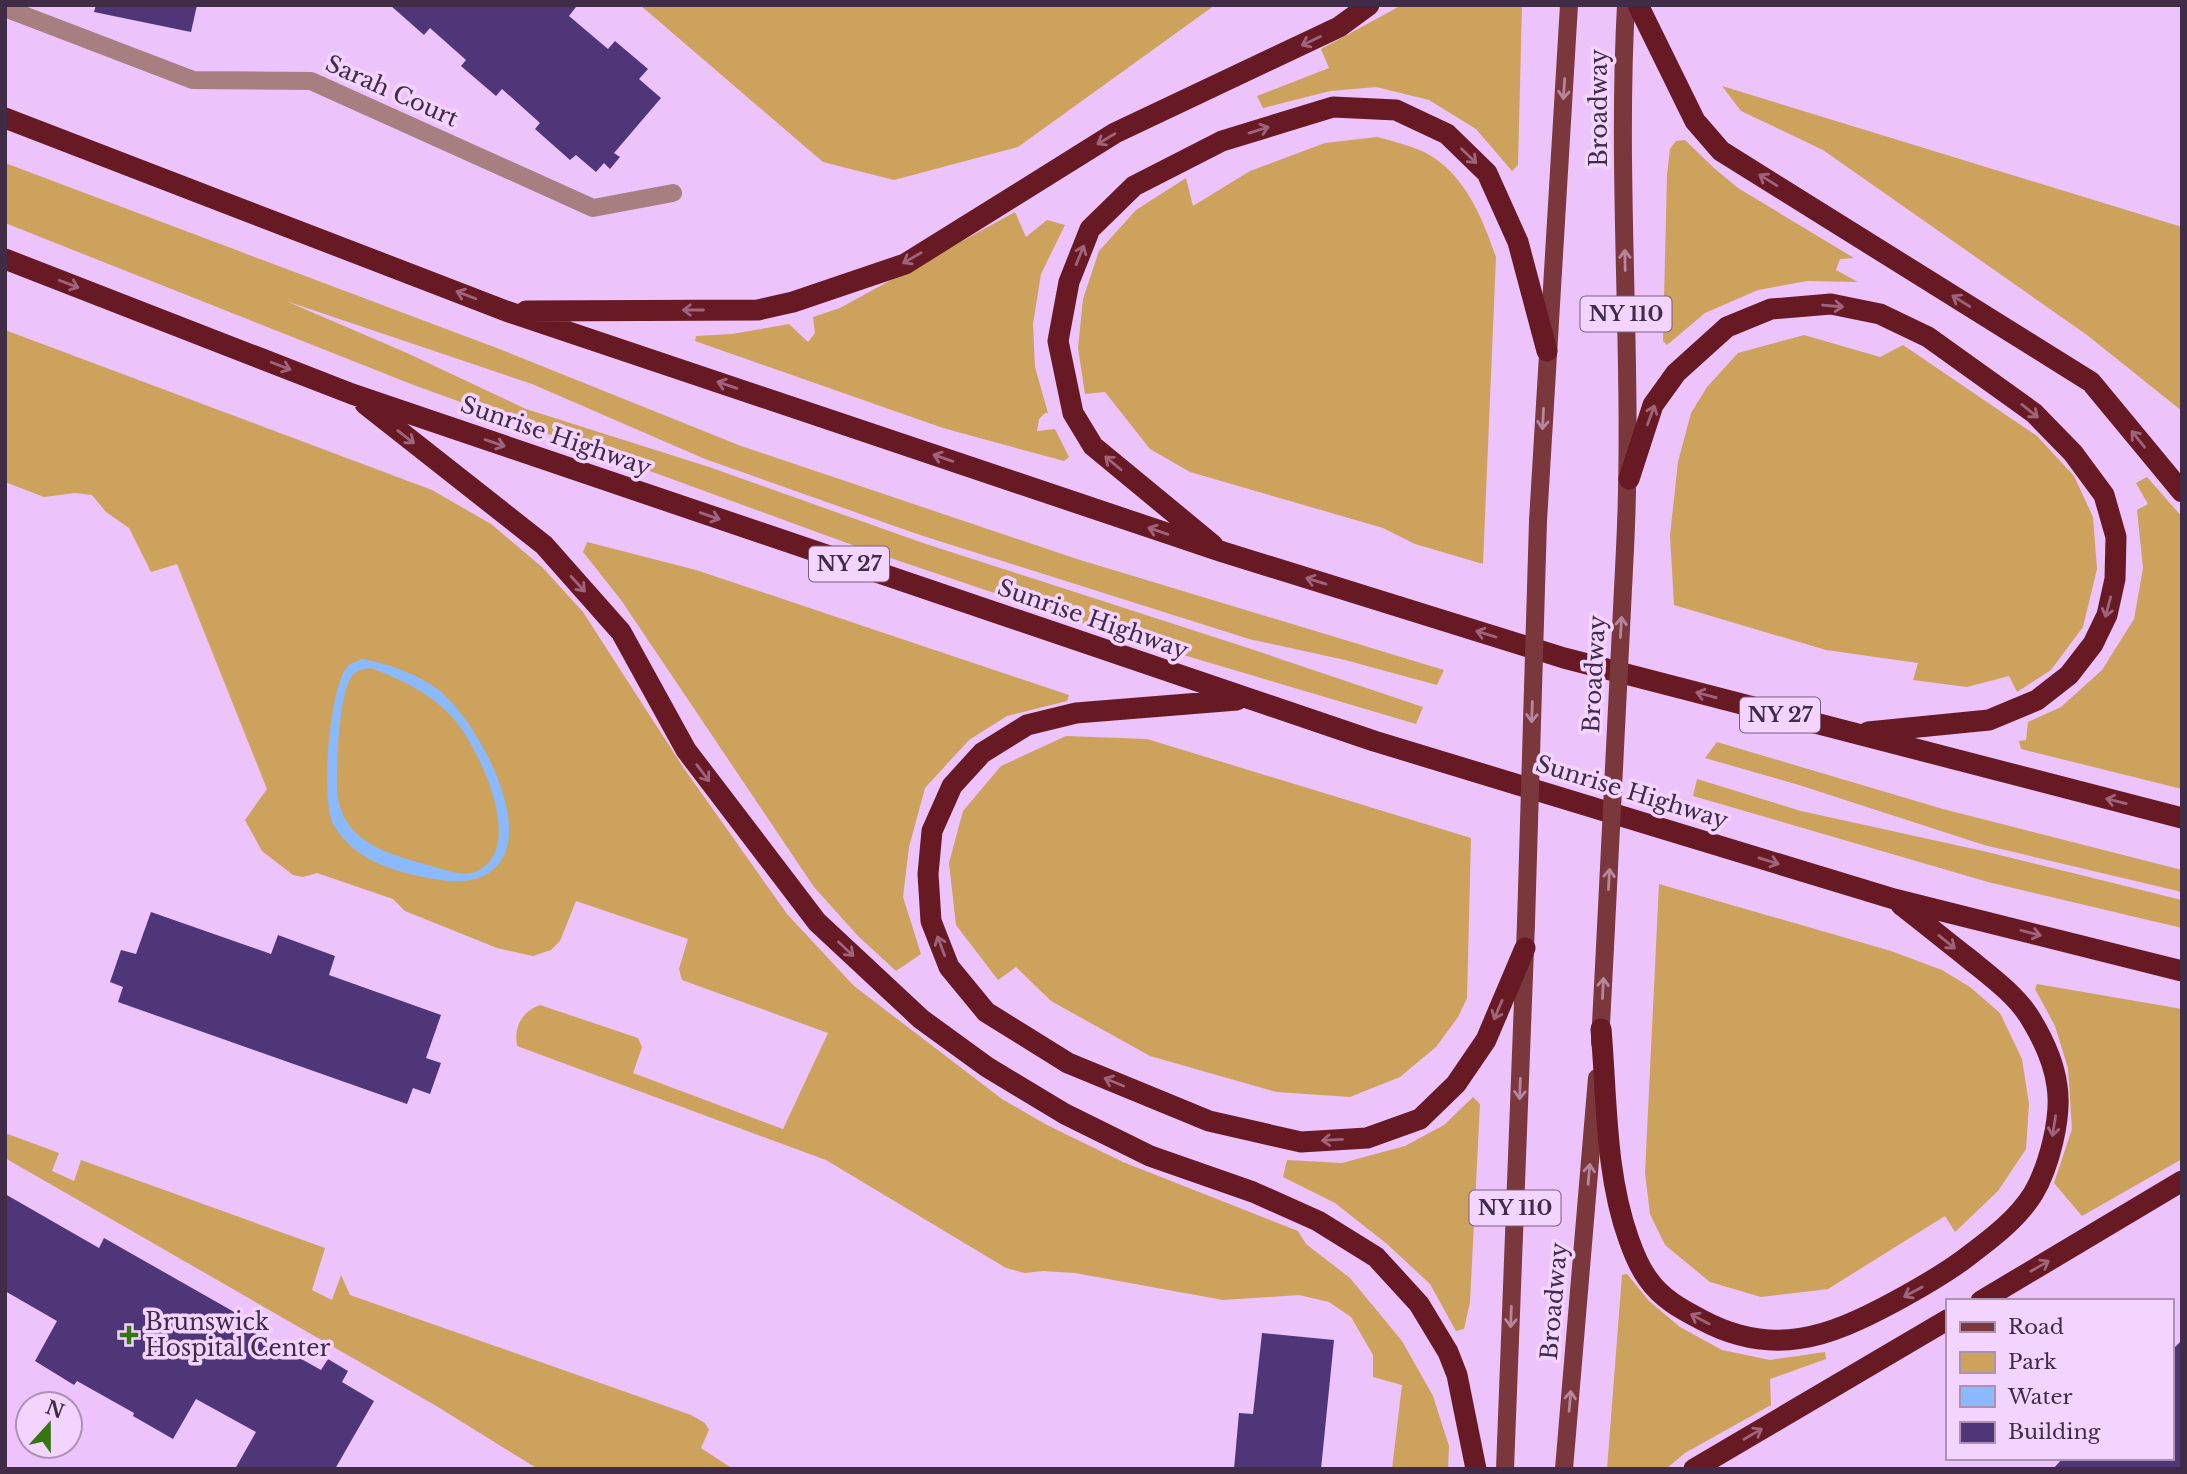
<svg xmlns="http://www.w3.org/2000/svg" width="2187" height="1474" font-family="'Libre Baskerville',serif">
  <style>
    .green { fill: #cda25d }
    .water { fill: #8abafd; fill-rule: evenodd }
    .building { fill: #4e3679 }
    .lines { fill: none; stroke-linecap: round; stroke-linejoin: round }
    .minor { stroke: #a77f80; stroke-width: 18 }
    .major { stroke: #7a373c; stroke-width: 18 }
    .highway { stroke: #671924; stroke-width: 21 }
    .major-bridge { stroke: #7a373c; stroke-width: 18 }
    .oneway { stroke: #9f647b }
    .oneway2 { stroke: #b6869d }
    .poi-dot { fill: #367612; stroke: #f3d4fe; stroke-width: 2.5 }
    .labels { text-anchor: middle; stroke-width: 7; stroke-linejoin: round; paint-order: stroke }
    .shield { fill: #f3d4fe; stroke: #765e7f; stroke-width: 2 }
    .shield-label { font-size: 21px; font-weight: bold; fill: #412c48 }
    .street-label { font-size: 23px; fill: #412c48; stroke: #f3d4fe }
    .poi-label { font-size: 23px; fill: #412c48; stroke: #f3d4fe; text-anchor: start }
  </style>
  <rect width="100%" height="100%" fill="#ecc3fa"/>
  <path class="green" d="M640,5H1215L1018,147L894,180L823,162Z
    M1402,5H1522L1518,165L1512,171L1476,129L1429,100L1376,87L1330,91L1263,108L1257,96L1329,68L1321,49Z
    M1722,86L2182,227V411L2087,335L1823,150L1741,111Z
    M1377,137C1392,141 1409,145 1424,152C1464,172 1482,217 1496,257L1483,564L1415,544L1383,528L1190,472L1150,449L1105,392L1085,394L1078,348L1083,299L1099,251L1136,210L1186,178L1193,206L1250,171L1325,143Z
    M1685,140L1714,168L1738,188L1854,258L1840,259L1836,270L1858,282L1807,281L1758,290L1705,313L1667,345L1663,341L1667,175L1670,149L1676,141Z
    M5,163L502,350L741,446L1077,559L1444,670L1437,685L1345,660L1249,639L917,534L705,459L532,384L286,301L407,353L526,409L709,467L923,543L1248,648L1423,707L1416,724L1136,641L858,547L411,384L5,223Z
    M1015,212L1026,237L1047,220L1065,225L1041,274L1033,324L1035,367L1048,413H1045L1039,419L1037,431L1055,429L1069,457L1064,461L943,428L695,341L696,336L732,334L789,324L808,342L815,333L813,317L840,308Z
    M5,330L432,490L491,524L542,567L583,612L683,767L787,914L854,986L1002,1099L1047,1125L1123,1162L1298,1231L1306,1244L1350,1278L1402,1341L1433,1396L1449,1446L1448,1469H1392L1402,1385L1373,1377V1355L1351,1317L1329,1302L1299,1295L1223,1300L1075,1273L1043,1271L1025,1273L1006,1268L826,1160L517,1046C514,1027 521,1012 540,1005L638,1038L642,1047L633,1073L783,1129L828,1033L682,980L679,969L688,939L576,901L560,941L551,950L533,956L497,948L405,911L393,899L317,873L303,877L293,875L262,851L245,820L267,789L177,564L151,572L129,528L106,512L92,495L75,493L44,497L5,482Z
    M1804,335L1880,357L1903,345L2037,436L2074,476L2093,517L2097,569L2083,627L2051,670L2017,692L2009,676L1967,687L1913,680L1918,663L1826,650L1674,605L1670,536L1678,462L1691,413L1707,387L1738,353Z
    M2147,477L2182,517V789L2021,749L2019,741L2026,740L2028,722L2061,707L2102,670L2134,619L2143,568L2137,510L2148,504L2136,483Z
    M587,542L696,570L1069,695L1067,701L1007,716L969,740L925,788L909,847L903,897L921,954L896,971L858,936L814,887L621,600L583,552Z
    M1066,736L1147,739L1471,838L1467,998L1458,1017L1436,1047L1400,1077L1350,1097L1276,1092L1150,1056L1051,1001L1016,967L998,980L956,925L949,863L963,811L1001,766Z
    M1717,742L1943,809L2182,870V892L1984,845L1799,785L1705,758Z
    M1697,779L1801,811L1983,851L2182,900V928L1988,882L1693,796Z
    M1659,884L1891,951L1942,970L1970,987L2000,1013L2022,1059L2029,1104L2026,1149L1998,1191L1955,1232L1945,1216L1828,1289L1761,1297L1710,1282L1665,1245L1650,1214L1645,1173Z
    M2037,984L2182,1009V1159L2082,1216L2054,1183L2072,1129L2068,1068L2055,1026L2035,989Z
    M1473,1097L1480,1104L1470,1302L1464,1329L1456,1331L1430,1284L1387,1244L1335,1203L1283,1177L1287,1160L1342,1163L1405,1146L1444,1125Z
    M5,1133L59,1153L52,1171L74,1181L81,1160L325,1248L312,1290L332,1300L341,1275L350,1295L691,1415L705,1423L709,1430L701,1448L733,1469H538L438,1407L5,1158Z
    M1627,1274L1649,1301L1680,1327L1722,1350L1770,1360L1825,1352L1826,1359L1770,1379L1771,1405L1685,1453L1666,1469H1607L1622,1275Z"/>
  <path class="water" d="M362,659C389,664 418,674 440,691C475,719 538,830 494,869C475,885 451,882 429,878C392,871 355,860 334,826C320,805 329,685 348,666C351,663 358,661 362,659ZM371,668C402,680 429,692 452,717C478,745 529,850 475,872C463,877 446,870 434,867C405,858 368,851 349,825C342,815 338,803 337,791C336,769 339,691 352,676C357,669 364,669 371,668Z"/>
  <path class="building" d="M96,5H197L191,32L94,12Z
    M390,5H573L576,7L569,16L608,49L615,41L648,69L639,79L661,98L614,153L620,157L610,169L604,163L596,172L576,155L570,160L535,129L540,123L502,89L496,96L461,66L466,60L430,28L424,35Z
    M151,912L271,954L278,935L335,956L329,975L441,1015L426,1058L441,1063L430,1094L413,1088L407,1104L118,1002L123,987L110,982L121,950L136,954Z
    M5,1194L99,1248L104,1238L243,1317L239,1324L321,1370L328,1359L348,1371L342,1382L374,1401L335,1469H235L256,1432L196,1399L173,1439L133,1416L134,1413L77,1381L74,1385L35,1361L57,1321L5,1291Z
    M1262,1333L1334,1340L1321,1469H1234L1239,1413L1253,1414Z
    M2182,1340V1469H2053L2063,1458H2171V1351Z"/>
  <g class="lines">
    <path class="minor" d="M5,8L193,80L311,81L593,208L673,193"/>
    <path class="major" d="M1538,521L1569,5
      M1625,549C1634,368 1616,186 1626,5
      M1600,1043L1605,947
      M1505,1469L1526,923
      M1564,1469L1597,1078"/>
    <path class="highway" d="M1638,5L1695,121L1721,151L2091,382L2182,492
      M5,118L506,311L1223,552L1564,658L2182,818
      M5,259L352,394L1374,741L1894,899L2182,971
      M526,311L758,310L793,302L905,264L1115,133L1339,27L1369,5
      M365,404L544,545L621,632L686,750L817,922L921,1019L987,1067L1065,1114L1150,1156L1253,1192L1318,1221L1376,1257L1419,1304L1448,1352L1457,1375L1476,1469
      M1629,479L1653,405L1676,373L1727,327L1771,309L1831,304L1880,314L1928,337L2034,413L2073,453L2104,495L2116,537L2115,579L2107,615L2093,644L2069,675L2037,700L1989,720L1868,732
      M1213,545L1093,446L1073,413L1058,341L1069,282L1090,229L1134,186L1222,141L1333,107L1396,110L1447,134L1487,173L1518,242L1547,351
      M1237,700L1076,713L1027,725L982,753L952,786L932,831L928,874L931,921L949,967L986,1012L1068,1063L1209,1121L1301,1142L1367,1138L1420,1119L1456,1084L1486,1040L1525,948
      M1601,1029C1607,1099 1605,1174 1629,1240C1634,1254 1639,1267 1648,1279C1662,1299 1681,1309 1702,1320C1773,1358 1829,1337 1894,1302C1918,1289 1941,1276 1963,1260C1988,1241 2016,1221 2033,1194C2049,1167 2062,1117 2057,1086C2054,1063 2044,1041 2032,1021C2018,996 1990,976 1968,958C1945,940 1923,922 1901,905
      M1981,1301L2182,1181
      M1694,1469L1947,1320"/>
    <path class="major-bridge" d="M1526,923L1538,521
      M1605,947L1625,549"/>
  </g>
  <defs><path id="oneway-shaft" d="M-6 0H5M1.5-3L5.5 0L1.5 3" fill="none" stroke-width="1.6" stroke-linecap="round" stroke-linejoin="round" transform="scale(1.75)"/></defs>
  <g class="oneway">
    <use href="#oneway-shaft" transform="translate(1311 41) rotate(155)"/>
    <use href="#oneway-shaft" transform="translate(1259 130) rotate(-17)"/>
    <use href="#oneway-shaft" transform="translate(1106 139) rotate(149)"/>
    <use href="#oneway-shaft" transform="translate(1469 156) rotate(44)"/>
    <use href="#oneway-shaft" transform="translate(1768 180) rotate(-148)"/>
    <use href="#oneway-shaft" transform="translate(1080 255) rotate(-68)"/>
    <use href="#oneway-shaft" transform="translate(912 258) rotate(150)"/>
    <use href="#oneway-shaft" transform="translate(69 284) rotate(21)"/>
    <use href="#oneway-shaft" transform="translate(466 295) rotate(-159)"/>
    <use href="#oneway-shaft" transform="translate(1961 301) rotate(-148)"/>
    <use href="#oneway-shaft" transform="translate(1833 306) rotate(5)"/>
    <use href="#oneway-shaft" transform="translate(693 310) rotate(180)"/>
    <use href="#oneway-shaft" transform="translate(281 366) rotate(21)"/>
    <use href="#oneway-shaft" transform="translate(727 385) rotate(-161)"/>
    <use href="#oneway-shaft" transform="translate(2030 411) rotate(39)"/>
    <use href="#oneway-shaft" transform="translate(1651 415) rotate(-70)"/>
    <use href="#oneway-shaft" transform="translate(406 437) rotate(38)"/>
    <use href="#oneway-shaft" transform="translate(2138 439) rotate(-129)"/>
    <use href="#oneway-shaft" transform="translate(495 443) rotate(19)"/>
    <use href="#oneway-shaft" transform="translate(943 458) rotate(-161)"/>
    <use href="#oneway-shaft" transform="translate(1113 463) rotate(-140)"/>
    <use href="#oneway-shaft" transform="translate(710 516) rotate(19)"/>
    <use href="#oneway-shaft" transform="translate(1158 531) rotate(-161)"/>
    <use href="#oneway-shaft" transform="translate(1316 581) rotate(-163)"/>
    <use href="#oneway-shaft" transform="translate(578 584) rotate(48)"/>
    <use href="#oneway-shaft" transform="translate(2108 607) rotate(105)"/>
    <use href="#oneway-shaft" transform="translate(1486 634) rotate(-163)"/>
    <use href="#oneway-shaft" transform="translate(1706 695) rotate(-165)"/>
    <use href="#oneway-shaft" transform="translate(703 773) rotate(53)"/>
    <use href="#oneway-shaft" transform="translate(2116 801) rotate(-166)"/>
    <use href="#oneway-shaft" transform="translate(1769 861) rotate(17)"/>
    <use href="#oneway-shaft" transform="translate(2031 933) rotate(14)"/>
    <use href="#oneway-shaft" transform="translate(1947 942) rotate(39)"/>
    <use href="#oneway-shaft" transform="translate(941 946) rotate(-111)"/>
    <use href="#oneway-shaft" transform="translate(846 949) rotate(43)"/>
    <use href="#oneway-shaft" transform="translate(1498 1010) rotate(113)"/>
    <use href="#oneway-shaft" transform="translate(1114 1082) rotate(-158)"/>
    <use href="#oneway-shaft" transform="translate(2054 1126) rotate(99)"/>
    <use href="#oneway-shaft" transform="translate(1332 1140) rotate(177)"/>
    <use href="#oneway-shaft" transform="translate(2040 1266) rotate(-30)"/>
    <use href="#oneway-shaft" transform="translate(1913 1292) rotate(152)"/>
    <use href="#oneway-shaft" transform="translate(1700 1319) rotate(-152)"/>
    <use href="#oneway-shaft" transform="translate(1753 1434) rotate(-30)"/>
  </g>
  <g class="oneway2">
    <use href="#oneway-shaft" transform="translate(1564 89) rotate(94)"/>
    <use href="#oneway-shaft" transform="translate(1625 260) rotate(-91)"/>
    <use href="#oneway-shaft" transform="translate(1543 419) rotate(93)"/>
    <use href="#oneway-shaft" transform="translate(1621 627) rotate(-87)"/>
    <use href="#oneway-shaft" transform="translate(1532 712) rotate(92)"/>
    <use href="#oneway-shaft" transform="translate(1609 879) rotate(-87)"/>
    <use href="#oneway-shaft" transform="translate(1603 988) rotate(-87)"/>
    <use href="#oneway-shaft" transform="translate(1520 1089) rotate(92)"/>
    <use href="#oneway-shaft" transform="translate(1589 1174) rotate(-85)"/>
    <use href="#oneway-shaft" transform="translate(1511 1317) rotate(92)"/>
    <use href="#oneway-shaft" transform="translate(1570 1401) rotate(-85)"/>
  </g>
  <path class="poi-dot" d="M125.5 1324.5h7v7h7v7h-7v7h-7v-7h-7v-7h7z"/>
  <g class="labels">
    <g class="shield">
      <rect x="1580.5" y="296.5" width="91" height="35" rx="5"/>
      <rect x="809" y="546.5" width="80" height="35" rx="5"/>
      <rect x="1740" y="697.5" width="80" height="35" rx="5"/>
      <rect x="1469.5" y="1190.5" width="91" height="35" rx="5"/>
    </g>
    <g class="shield-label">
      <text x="1626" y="321">NY 110</text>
      <text x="849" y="571">NY 27</text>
      <text x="1780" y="722">NY 27</text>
      <text x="1515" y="1215">NY 110</text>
    </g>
    <g class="street-label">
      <text transform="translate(392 91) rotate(24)" y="8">Sarah Court</text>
      <text transform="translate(1599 108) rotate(-90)" y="8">Broadway</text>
      <text transform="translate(556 436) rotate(19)" y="8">Sunrise Highway</text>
      <text transform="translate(1093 619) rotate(19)" y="8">Sunrise Highway</text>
      <text transform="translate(1594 674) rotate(-87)" y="8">Broadway</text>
      <text transform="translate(1632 792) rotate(17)" y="8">Sunrise Highway</text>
      <text transform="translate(1554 1301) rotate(-85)" y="8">Broadway</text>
    </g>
    <g class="poi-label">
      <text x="145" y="1330">Brunswick<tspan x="145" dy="26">Hospital Center</tspan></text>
    </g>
  </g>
  <rect width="2187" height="1474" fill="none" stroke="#412c48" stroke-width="14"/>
  <rect x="1946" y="1299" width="228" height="161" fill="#f3d4fe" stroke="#ac91b5" stroke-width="2"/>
  <rect x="1960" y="1322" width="35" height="10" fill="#7a373c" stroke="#ac91b5" stroke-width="2"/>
  <text x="2008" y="1334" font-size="21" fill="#412c48">Road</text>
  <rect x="1960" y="1352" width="35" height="21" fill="#cda25d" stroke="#ac91b5" stroke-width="2"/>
  <text x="2008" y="1369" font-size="21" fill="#412c48">Park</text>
  <rect x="1960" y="1386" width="35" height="21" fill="#8abafd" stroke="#ac91b5" stroke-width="2"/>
  <text x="2008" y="1404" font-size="21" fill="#412c48">Water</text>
  <rect x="1960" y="1422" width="35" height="21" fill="#4e3679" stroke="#ac91b5" stroke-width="2"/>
  <text x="2008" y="1439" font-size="21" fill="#412c48">Building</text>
  <g transform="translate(49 1425) rotate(21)"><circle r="33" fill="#f3d4fe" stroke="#ac91b5" stroke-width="2"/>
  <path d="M0-5L12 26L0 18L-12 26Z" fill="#367612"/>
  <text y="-10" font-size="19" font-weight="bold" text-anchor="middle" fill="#412c48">N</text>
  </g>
</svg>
